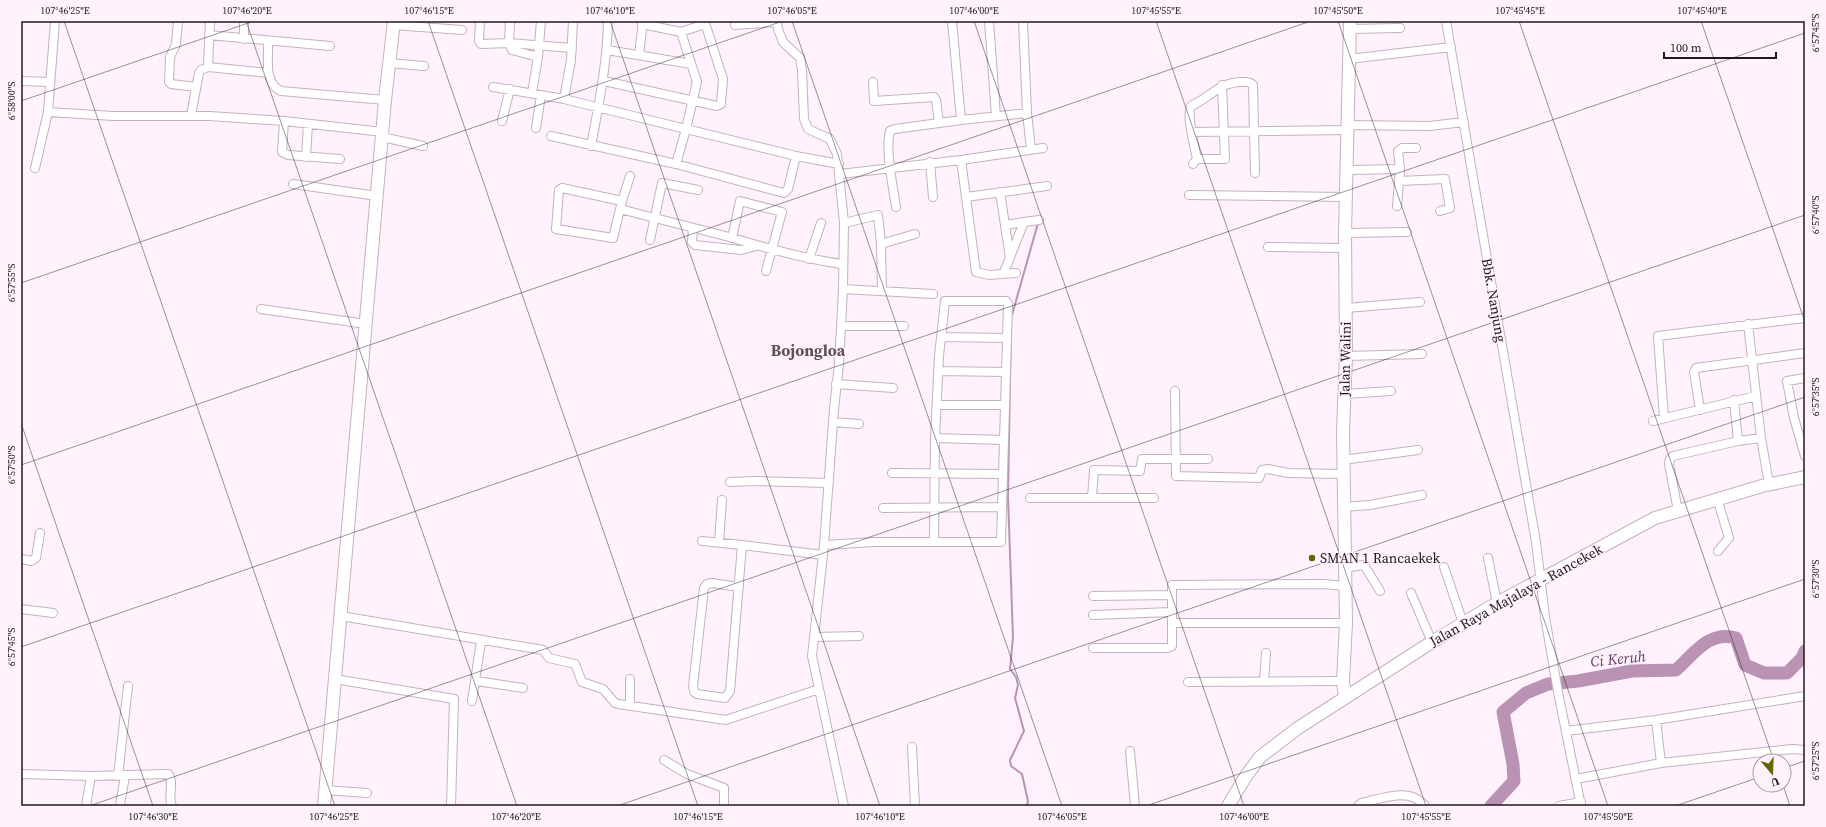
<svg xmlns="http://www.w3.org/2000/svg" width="1826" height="827" font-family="'Source Serif 4',serif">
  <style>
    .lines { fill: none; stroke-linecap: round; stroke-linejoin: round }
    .stream { stroke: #ba92b3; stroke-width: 2 }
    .river { stroke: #ba92b3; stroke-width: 13 }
    .street-casing { stroke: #c5b0c1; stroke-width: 10 }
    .secondary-casing { stroke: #c5b0c1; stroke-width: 14 }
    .street { stroke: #fff; stroke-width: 8 }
    .secondary { stroke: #fff; stroke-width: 12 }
    .ticks { fill: none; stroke: #20181e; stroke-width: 1; stroke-opacity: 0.45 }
    .poi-dot { fill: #660; stroke: #fff2fc; stroke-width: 1.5 }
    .labels { text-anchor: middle; stroke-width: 3; stroke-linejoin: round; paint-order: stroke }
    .street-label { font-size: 14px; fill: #20181e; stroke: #fff2fc }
    .poi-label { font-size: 14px; fill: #20181e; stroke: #fff2fc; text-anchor: start }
    .water-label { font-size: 15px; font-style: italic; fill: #6d3a66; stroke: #fff2fc }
    .quarter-label { font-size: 16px; font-weight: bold; fill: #614f5d; stroke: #fff2fc }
    .neatline { fill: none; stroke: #20181e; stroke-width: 1.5 }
    .ticks-label { font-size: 10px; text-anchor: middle; fill: #20181e }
  </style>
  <rect width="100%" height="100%" fill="#fff2fc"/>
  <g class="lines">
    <path class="stream" d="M1012,315L1038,223
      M1011,323L1008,497L1013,637L1010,669L1016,677L1018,685L1015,698L1024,731L1010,760L1011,766L1022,774L1028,801L1027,806"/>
    <path class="river" d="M1491,806L1514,781L1513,764L1503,712L1526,693L1548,684L1578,681L1632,671L1676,670C1694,654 1709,630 1736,638L1745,665L1764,673H1787L1802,658L1805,651"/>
    <g class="street-casing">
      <path id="street" d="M178,21L176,44L170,57L169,82L171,84L196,87
        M480,21L479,41L481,44L509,43L572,48
        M510,21L509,43L512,50L538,57
        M777,21L778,29L783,42L800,58L802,70L804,119L808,129L830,139L837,154L844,223L843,289L839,364L834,409L824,545L812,656L844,806
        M952,21L961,120
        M989,21L996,116
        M1023,21L1027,113L1031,149
        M1446,21L1536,542L1545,617L1558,692L1581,806
        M393,25L462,30
        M735,25L777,22
        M1350,29L1400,28
        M209,35L330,46
        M244,39V21
        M268,42C269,58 263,83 281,91L385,100
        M607,50L691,64
        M639,55L643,21
        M1349,59L1451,47
        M389,63L424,66
        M208,67L210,21
        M21,81L50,82
        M604,81L717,106L721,104L723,79L706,26L702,25L681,32L642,24
        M873,82L874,101L934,97L936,100L939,123
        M493,87L564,99L796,156L839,164
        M532,93L538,57L541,21
        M564,99L571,60L573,21
        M48,112L113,116H209L284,121L383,132
        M191,115L199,73L201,70L208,67L268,73
        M284,121L282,152L288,155L340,159
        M502,121L510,89
        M1348,125L1429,126L1464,122
        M536,128L541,95
        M1192,132L1348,130
        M551,136L676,164L784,193L788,189L796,156
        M382,137L423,146
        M591,146C599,104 607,64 608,21
        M306,157L308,124
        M1197,159H1225L1222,85
        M961,160L976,272L989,275L1016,273
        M930,162L933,197
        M676,164L686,129L697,82L681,32
        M1193,164L1197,159C1195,147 1186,117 1191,106C1211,97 1219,82 1242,82C1246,82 1250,81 1253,85L1255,173
        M35,168L48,112L55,21
        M1348,170L1400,169L1398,151L1402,148H1416
        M840,174L961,160L1043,148
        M1399,181L1445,179L1450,208L1440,211
        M293,184L377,196
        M1000,192L1010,258L1003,274
        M1189,195L1346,197
        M966,197L1047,186
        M622,201L562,188L559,190L556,229L613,238L622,201L630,176
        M1397,206L1400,169
        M896,207C893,186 885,151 890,131L895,129L961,120L1027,113
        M620,209C658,219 695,228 733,238C769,249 805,259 842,264
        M844,223L878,215L881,244L882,291
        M1005,225L1024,222
        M693,229L692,242L695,245L741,250L756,246
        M1345,233L1407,232
        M732,238L740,201L782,212L766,271
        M650,240L662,183L698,190
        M881,244L915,234
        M1268,247L1345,248
        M1010,257L1024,222L1039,220
        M809,259L821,223
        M843,289L933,294
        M1346,308L1420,302
        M261,309L366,324
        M1748,324L1761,438L1769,484
        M841,326H904
        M941,337L1007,338
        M1346,356L1422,354
        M938,371L1006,372
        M1805,378L1787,381L1794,418L1805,456
        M836,384L893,388
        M1175,391L1176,476L1259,478L1262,470L1268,469L1288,473L1343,474
        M1345,394L1391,391
        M1734,400L1738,441
        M937,405H1005
        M1700,410L1694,372L1696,368L1805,353
        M1664,418L1658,336L1805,318
        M1653,421L1756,396
        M833,422L859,424
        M935,438L1004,440
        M1343,460L1418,450
        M892,473L1002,474
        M730,482L756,481L829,483
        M1030,498H1154
        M1092,498L1094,470L1140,471L1142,459H1208
        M1717,498L1729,538L1718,551
        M1343,507L1370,505L1422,495
        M883,508L1001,507
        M1678,511L1669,464L1670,459L1673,456L1738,441L1761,438
        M702,541L742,545
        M719,542L722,500
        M824,545L874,542H1001L1008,304L1006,301H945L939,356L935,438L934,542
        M1488,558L1497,603
        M21,559L31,561L36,558L40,533
        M1444,567L1463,623
        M1344,568L1364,565L1380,591
        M739,587L712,583L707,584L704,588L693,686L694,692L697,694L725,698L730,691L742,545L823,555
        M1411,593L1432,642
        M1093,596L1172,595
        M21,609L53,613
        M1093,615L1171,612
        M341,616L543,650L549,658L575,664L582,682L603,689L615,703L618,704L726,720L819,689
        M1172,623H1346
        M815,637L859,636
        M1093,648H1167L1172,646V585L1324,584L1344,586
        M335,679L454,699L451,806
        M630,679V705
        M476,681L523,688
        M1188,682L1343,681
        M1264,682L1266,653
        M472,701L481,641
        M1656,720L1661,763
        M1566,731L1656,720L1805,696
        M912,747L915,806
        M1130,751L1135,806
        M664,760L687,774L724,788V806
        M21,774L91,776L168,774C175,781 167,797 172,806
        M118,776L128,686
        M1576,779L1661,763L1792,749L1805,750
        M325,790L367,793
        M120,805L125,776
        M86,806L91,776
        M1358,806L1361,803C1381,799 1410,786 1425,806
        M1559,806L1581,802"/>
    </g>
    <g class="secondary-casing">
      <path id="secondary" d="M1345,697L1343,681L1346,623L1343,431L1346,356L1345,233L1350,21
        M324,806L385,100L394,21
        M1228,806L1246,776L1260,757L1298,728L1432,642L1497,603L1655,518L1762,486L1805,477"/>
    </g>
    <use href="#street" class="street"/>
    <use href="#secondary" class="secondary"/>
  </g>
  <path class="ticks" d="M64,21L335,806M246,21L517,806M428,21L698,806M610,21L880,806M792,21L1062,806M974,21L1244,806M1156,21L1426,806M1338,21L1608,806M1519,21L1774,761M1701,21L1805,322M21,101L254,21M21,283L783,21M21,423L153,806M21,465L1311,21M21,647L1805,33M1784,768L1805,761M1783,785L1790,806M89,806L1805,215M617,806L1805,397M1146,806L1805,579M1675,806L1760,777"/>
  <circle class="poi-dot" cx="1312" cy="558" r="4"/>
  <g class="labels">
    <g class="street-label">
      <text transform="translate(1494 300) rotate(80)" y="5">Bbk. Nanjung</text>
      <text transform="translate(1345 359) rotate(-89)" y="5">Jalan Walini</text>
      <text transform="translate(1516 595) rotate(-29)" y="5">Jalan Raya Majalaya - Rancekek</text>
    </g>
    <g class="poi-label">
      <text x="1320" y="563">SMAN 1 Rancaekek</text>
    </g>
    <g class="water-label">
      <text transform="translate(1618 659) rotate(-6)" y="5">Ci Keruh</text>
    </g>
    <g class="quarter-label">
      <text x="808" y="356">Bojongloa</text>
    </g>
  </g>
  <rect width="1826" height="827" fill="none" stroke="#fff2fc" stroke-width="44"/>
  <g transform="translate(1772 773) rotate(161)"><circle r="19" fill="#fff2fc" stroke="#a69ba3"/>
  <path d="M0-3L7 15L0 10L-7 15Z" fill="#666600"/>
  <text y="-6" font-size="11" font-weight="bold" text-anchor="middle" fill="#20181e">U</text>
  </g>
  <path d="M1664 52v6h112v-6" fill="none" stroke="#20181e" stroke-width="2"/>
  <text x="1670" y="52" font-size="12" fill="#20181e" stroke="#fff2fc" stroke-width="3" paint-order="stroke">100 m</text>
  <rect x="22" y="22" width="1782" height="783" class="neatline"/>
  <g class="ticks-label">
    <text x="65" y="14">107°46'25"E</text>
    <text x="247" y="14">107°46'20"E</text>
    <text x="429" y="14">107°46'15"E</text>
    <text x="610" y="14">107°46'10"E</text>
    <text x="792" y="14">107°46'05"E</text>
    <text x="974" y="14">107°46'00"E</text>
    <text x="1156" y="14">107°45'55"E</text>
    <text x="1338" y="14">107°45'50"E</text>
    <text x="1520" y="14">107°45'45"E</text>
    <text x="1702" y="14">107°45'40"E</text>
    <text transform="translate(1815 33) rotate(-90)" y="4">6°57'45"S</text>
    <text transform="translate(11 101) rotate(-90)" y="4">6°58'00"S</text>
    <text transform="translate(1815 215) rotate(-90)" y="4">6°57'40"S</text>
    <text transform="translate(11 283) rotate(-90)" y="4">6°57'55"S</text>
    <text transform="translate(1815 397) rotate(-90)" y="4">6°57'35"S</text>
    <text transform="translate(11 465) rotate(-90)" y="4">6°57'50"S</text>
    <text transform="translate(1815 579) rotate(-90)" y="4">6°57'30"S</text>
    <text transform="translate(11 647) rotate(-90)" y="4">6°57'45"S</text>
    <text transform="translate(1815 761) rotate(-90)" y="4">6°57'25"S</text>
    <text x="153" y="820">107°46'30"E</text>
    <text x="334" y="820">107°46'25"E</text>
    <text x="516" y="820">107°46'20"E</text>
    <text x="698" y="820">107°46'15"E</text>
    <text x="880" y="820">107°46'10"E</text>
    <text x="1062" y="820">107°46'05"E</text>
    <text x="1244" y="820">107°46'00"E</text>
    <text x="1426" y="820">107°45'55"E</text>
    <text x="1608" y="820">107°45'50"E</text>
  </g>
</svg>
